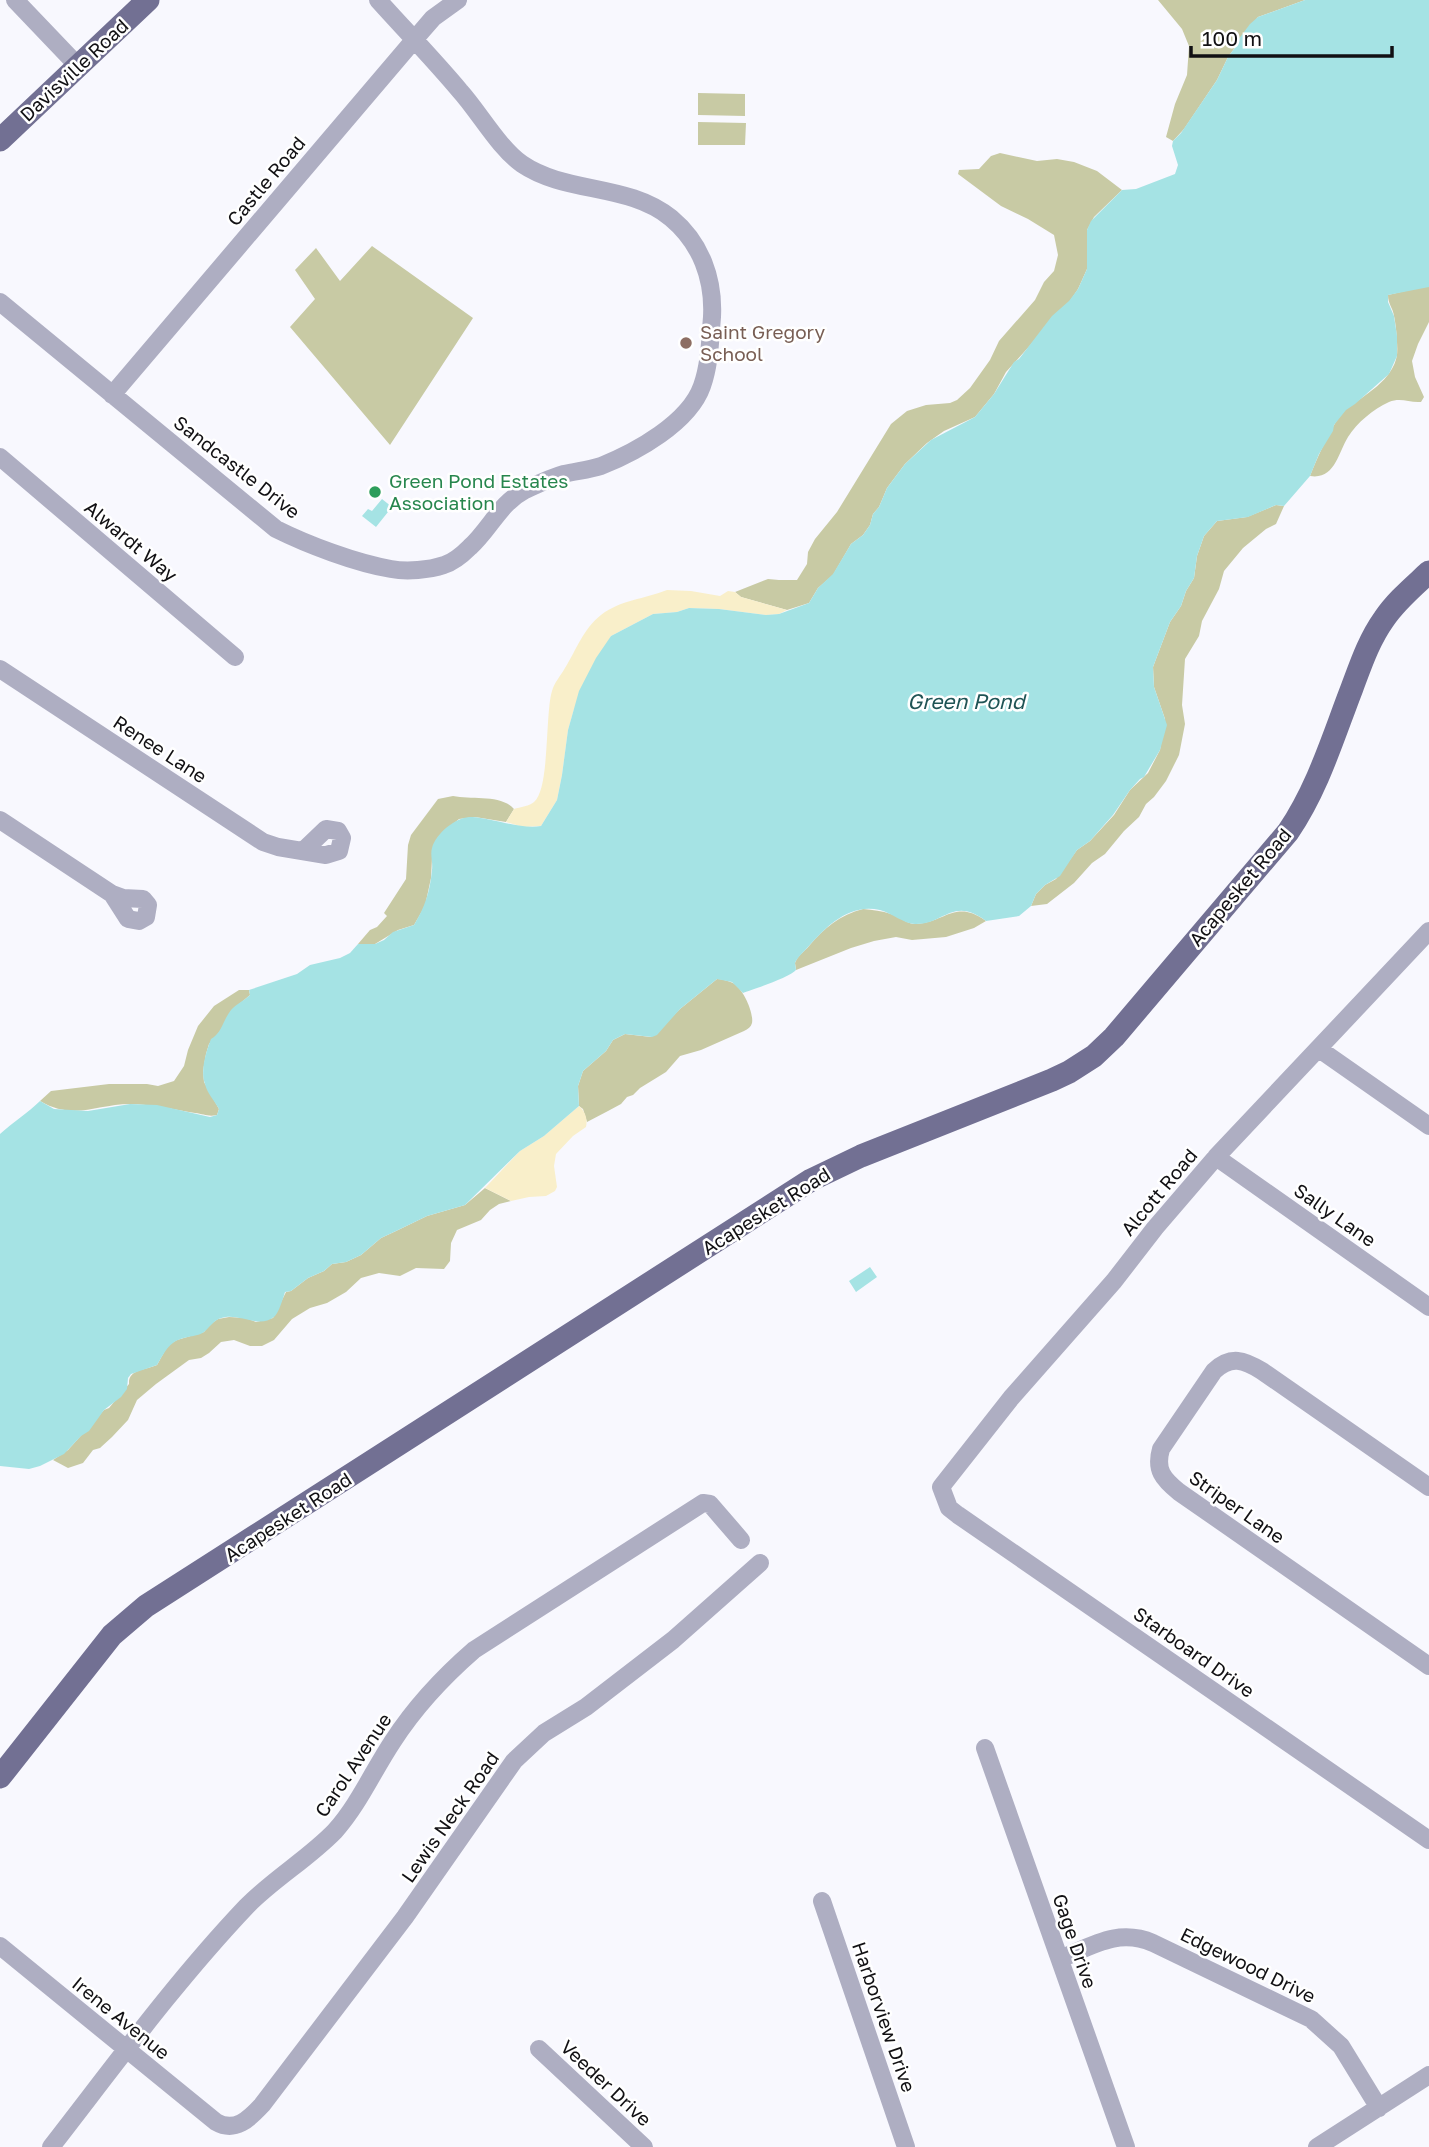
<svg xmlns="http://www.w3.org/2000/svg" width="1429" height="2147" font-family="'Golos Text',sans-serif">
  <style>
    .green { fill: #c8caa4 }
    .sand { fill: #f9efca }
    .water { fill: #a5e3e4 }
    .lines { fill: none; stroke-linecap: round; stroke-linejoin: round }
    .minor { stroke: #aeaec2; stroke-width: 18 }
    .major { stroke: #727093; stroke-width: 23 }
    .education-dot { fill: #8d6e63; stroke: #fff; stroke-width: 2.5 }
    .leisure-dot { fill: #2e9e5b; stroke: #fff; stroke-width: 2.5 }
    .labels { text-anchor: middle; stroke-width: 5; stroke-linejoin: round; paint-order: stroke }
    .street-label { font-size: 19px; fill: #111013; stroke: #fff }
    .education-label { font-size: 19px; fill: #785e54; stroke: #fff; text-anchor: start }
    .leisure-label { font-size: 19px; fill: #27864d; stroke: #fff; text-anchor: start }
    .water-label { font-size: 21px; font-style: italic; fill: #1f5455; stroke: #fff }
  </style>
  <rect width="100%" height="100%" fill="#f8f8fe"/>
  <path class="green" d="M1158,0H1305L1258,17L1228,57L1217,80L1184,129L1173,141L1166,137L1175,104L1187,75L1189,46L1182,29Z
    M698,93L745,94V116L698,115Z
    M698,122L746,123L745,145H698Z
    M1000,153L1037,161L1057,159L1074,162L1097,171L1122,190L1094,217L1087,230V269L1078,289L1070,301L1006,372L994,394L975,417L944,431L927,443L905,464L887,488L879,507L873,514L870,525L863,535L851,544L833,575L818,588L809,603L787,610L741,597L735,592L768,579L779,580H797L807,564L808,552L815,539L837,512L891,424L907,411L926,405L950,403L957,400L970,388L990,360L999,341L1035,300L1044,282L1054,271L1058,255L1054,235L1028,219L1001,206L958,174L959,170L979,169L991,156Z
    M372,246L473,318L390,445L290,327L315,299L295,270L316,248L340,281Z
    M1422,287H1429V322L1418,344L1412,361L1415,377L1424,397L1421,402C1409,403 1401,397 1389,402C1373,409 1357,423 1348,437C1338,453 1335,480 1310,476C1316,461 1334,419 1346,409C1365,395 1393,380 1397,355C1398,346 1396,324 1394,316C1393,308 1388,304 1388,295Z
    M1276,505L1284,506L1276,524L1266,529L1243,548L1224,571L1219,589L1202,621L1199,636L1185,659L1182,705L1185,724L1179,755L1166,781L1154,797L1146,804L1139,817L1124,831L1105,854L1092,863L1074,883L1047,904L1031,906L1036,894L1045,885L1056,879L1077,850L1090,841L1114,815L1130,790L1148,773L1160,750L1165,719L1154,687L1153,667L1170,622L1181,606L1186,591L1194,578L1197,556L1204,536L1217,521L1247,517Z
    M453,796C472,800 501,794 514,809L506,822L475,817L459,819L439,836L432,858L431,878L425,906L414,925L398,930L375,944H358L370,930L377,927L387,916L384,913L406,879L408,845L411,835L438,799Z
    M863,909C873,910 882,911 891,914C900,916 907,925 917,924C945,922 956,899 986,921L974,928L946,937L912,940L896,937L874,941L851,948L796,970L795,963C798,955 804,952 809,946C824,928 840,915 863,909Z
    M717,979C722,979 728,981 733,983C743,988 754,1013 752,1023C751,1027 748,1029 744,1031L701,1050L680,1056L666,1072L640,1088L633,1095L627,1097L621,1104L608,1111L587,1122L583,1109L579,1106L578,1086L583,1071L606,1051L613,1040L625,1034L651,1037L680,1009Z
    M239,990H249L250,995L231,1011L222,1029L209,1044L206,1054L203,1071L204,1082L219,1109L217,1115C208,1117 204,1114 195,1113C176,1110 150,1104 130,1104C97,1104 74,1121 40,1101L51,1091L109,1084H147L158,1086L174,1081L184,1066L188,1050L198,1026L214,1006Z
    M485,1188L511,1201L499,1204L490,1210L481,1220L457,1230L451,1243L450,1261L444,1269L416,1268L400,1276L379,1273L361,1278L346,1292L327,1303L310,1308L292,1319L274,1340L262,1346H250L234,1340L221,1342L209,1353L201,1358L189,1360L156,1384L137,1400L128,1420L112,1437L100,1448L93,1450L83,1463L68,1468L53,1460L68,1450L104,1410L109,1408L129,1384C128,1369 146,1370 157,1365L168,1345L177,1340L204,1332L209,1325L218,1319L229,1317L246,1318L256,1322L273,1318L286,1292L291,1291L308,1278L324,1271L332,1264L346,1262L361,1255L381,1238L396,1231L427,1216L465,1205Z"/>
  <path class="sand" d="M667,590L691,591L720,596L728,591L735,592L741,597L787,610L779,614L766,615L719,609L689,608L677,612L653,614L611,636L574,709L568,730L562,775L557,800L541,826L523,827L506,822L514,809C520,807 530,806 534,802C550,789 545,714 552,691C554,683 561,675 565,668C577,649 583,629 601,615C620,600 645,599 667,590Z
    M579,1106C585,1111 588,1119 586,1127L573,1136L556,1154L554,1166L557,1187L555,1191L546,1196L529,1197L511,1201L485,1188L520,1151L544,1136Z"/>
  <path class="water" d="M1305,0H1429V287L1388,295V302L1394,316L1397,336V356L1389,374L1355,404L1346,410L1334,425L1333,431L1319,454L1310,476L1284,506L1276,505L1248,517L1217,521L1204,536L1197,556L1194,578L1186,591L1181,606L1170,622L1153,667L1154,687L1167,725L1160,750L1144,777L1140,779L1130,790L1113,815L1090,841L1077,850L1060,876L1045,885L1036,894L1031,906L1019,916L986,921C953,896 944,925 915,924C904,924 892,913 880,910C849,903 827,926 808,947C803,953 798,956 795,963L796,970C790,977 755,989 743,993L732,982L717,979L680,1009L657,1035L652,1037L625,1034L613,1040L606,1051L583,1071L578,1086L579,1106L544,1136L520,1151L465,1205L427,1216L396,1231L381,1238L361,1255L346,1262L332,1264L324,1271L308,1278L291,1291L285,1292C283,1298 279,1313 274,1317C260,1328 242,1315 226,1317C215,1318 212,1325 204,1332C200,1335 193,1336 188,1337C170,1340 166,1350 157,1365L131,1374L128,1378L127,1389L121,1397L104,1410L89,1431L81,1436L64,1454L40,1466L29,1469L0,1466V1134C13,1122 28,1113 40,1101L54,1109L88,1111L130,1104L157,1105L210,1117L217,1115L219,1109C214,1100 207,1093 205,1084C200,1071 206,1052 211,1039C222,1033 223,1020 231,1010C236,1004 244,1001 250,995L249,990L297,974L310,965L340,958L350,953L358,944H375L384,940L393,932L414,925C425,907 430,891 432,870C433,862 430,855 432,848C436,833 457,816 472,817C492,818 522,830 541,826L557,800L562,775L568,730L579,691L596,658L611,636L653,614L677,612L689,608L719,609L766,615L779,614L809,603L818,588L833,574L851,544L863,535L870,525L873,514L879,507L887,488L905,464L931,440L975,417L994,394L1014,362L1019,359L1052,316L1069,301L1078,289L1087,269V230L1091,221L1122,190L1136,189L1175,174L1178,165L1172,146L1173,141L1181,133L1217,80L1228,57L1237,45L1238,40L1250,24L1258,17Z
    M382,499L392,507L376,527L362,516L368,509L372,511Z
    M870,1267L877,1277L856,1292L849,1281Z"/>
  <g class="lines">
    <path class="minor" d="M15,0L78,66
      M0,302L276,529C308,545 356,563 391,569C407,572 429,570 444,565C454,562 463,554 470,547C490,529 500,503 525,490C538,484 550,478 564,474C576,471 589,470 601,466C636,452 689,423 702,386C710,363 710,340 712,317C714,279 701,243 671,218C628,183 566,194 522,164C499,148 479,112 460,91C434,60 405,30 378,0
      M112,395L414,40L433,18L458,0
      M0,457L235,657
      M0,669L263,842L278,847L326,855L339,851L342,838L338,831L326,829L304,850
      M0,820L112,894
      M112,894L123,898L143,899L148,905L146,917L139,921L128,919Z
      M1429,931L1216,1157L1155,1228L1114,1281L1011,1398L941,1487L949,1508L958,1515L1429,1840
      M1319,1049L1429,1126
      M1216,1157L1429,1307
      M1429,1487L1262,1371C1244,1360 1231,1355 1214,1371L1161,1449C1155,1470 1163,1479 1179,1492L1429,1666
      M985,1748L1126,2147
      M822,1901L906,2147
      M0,1946L216,2122C235,2133 249,2119 262,2105L405,1917L514,1761L544,1733L586,1707L673,1640L760,1563
      M1060,1959C1092,1946 1118,1928 1153,1943L1311,2019L1341,2046L1379,2108
      M539,2049L644,2147
      M51,2147C114,2066 175,1982 246,1907C273,1879 308,1859 335,1831C359,1804 373,1771 393,1741C415,1707 443,1677 474,1650L703,1503L710,1504L741,1540
      M1317,2147L1429,2075"/>
    <path class="major" d="M0,140L148,0
      M0,1777L112,1635L146,1606L811,1180L861,1156L1052,1080L1069,1072L1094,1056L1114,1037L1288,832C1318,788 1333,737 1352,688C1361,664 1369,640 1384,619C1396,601 1413,587 1429,572"/>
  </g>
  <circle class="education-dot" cx="686" cy="343" r="7"/>
  <circle class="leisure-dot" cx="375" cy="492" r="7"/>
  <g class="labels">
    <g class="street-label">
      <text transform="translate(74 70) rotate(-43)" y="7">Davisville Road</text>
      <text transform="translate(266 181) rotate(-50)" y="7">Castle Road</text>
      <text transform="translate(237 467) rotate(38)" y="7">Sandcastle Drive</text>
      <text transform="translate(131 541) rotate(40)" y="7">Alwardt Way</text>
      <text transform="translate(160 749) rotate(33)" y="7">Renee Lane</text>
      <text transform="translate(1240 887) rotate(-50)" y="7">Acapesket Road</text>
      <text transform="translate(1159 1192) rotate(-50)" y="7">Alcott Road</text>
      <text transform="translate(766 1211) rotate(-32)" y="7">Acapesket Road</text>
      <text transform="translate(1335 1215) rotate(35)" y="7">Sally Lane</text>
      <text transform="translate(1237 1507) rotate(35)" y="7">Striper Lane</text>
      <text transform="translate(288 1517) rotate(-33)" y="7">Acapesket Road</text>
      <text transform="translate(1194 1652) rotate(35)" y="7">Starboard Drive</text>
      <text transform="translate(353 1765) rotate(-56)" y="7">Carol Avenue</text>
      <text transform="translate(450 1817) rotate(-55)" y="7">Lewis Neck Road</text>
      <text transform="translate(1075 1941) rotate(71)" y="7">Gage Drive</text>
      <text transform="translate(1248 1965) rotate(26)" y="7">Edgewood Drive</text>
      <text transform="translate(884 2017) rotate(71)" y="7">Harborview Drive</text>
      <text transform="translate(121 2018) rotate(39)" y="7">Irene Avenue</text>
      <text transform="translate(606 2083) rotate(43)" y="7">Veeder Drive</text>
    </g>
    <g class="education-label">
      <text x="700" y="339">Saint Gregory<tspan x="700" dy="22">School</tspan></text>
    </g>
    <g class="leisure-label">
      <text x="389" y="488">Green Pond Estates<tspan x="389" dy="22">Association</tspan></text>
    </g>
    <g class="water-label">
      <text x="966" y="709">Green Pond</text>
    </g>
  </g>
  <path d="M1191 46v10h201v-10" fill="none" stroke="#111013" stroke-width="3.5"/>
  <text x="1202" y="46" font-size="21" fill="#111013" stroke="#ffffff" stroke-width="5" paint-order="stroke">100 m</text>
</svg>
